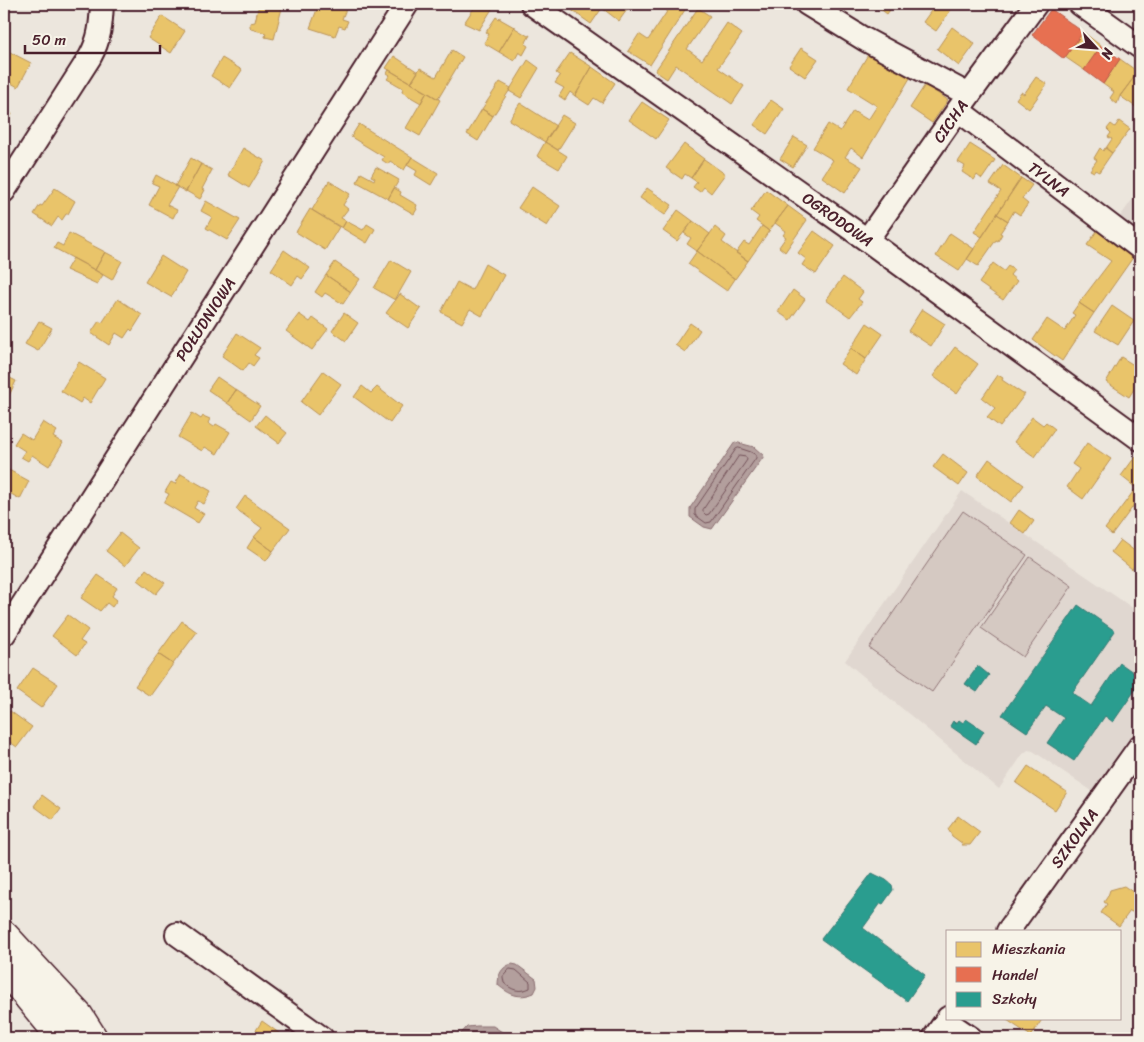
<svg xmlns="http://www.w3.org/2000/svg" width="1144" height="1042" font-family="Sriracha,sans-serif">
  <style>
    .built { fill: #e0d7d0 }
    .green { fill: #d5c9c2; stroke: #907476 }
    .water { fill: #b39f9d; stroke: #896c6f }
    .homes { fill: #e9c46a; stroke: #b99257 }
    .shops { fill: #e76f51; stroke: #b85746 }
    .schools { fill: #2a9d8f; stroke: #347771 }
    .lines { fill: none; stroke-linecap: round; stroke-linejoin: round }
    .shore { stroke: #745259; stroke-width: 1 }
    .minor-casing { stroke: #4a1f2b; stroke-width: 26 }
    .major-casing { stroke: #4a1f2b; stroke-width: 31 }
    .minor { stroke: #f7f3e8; stroke-width: 22 }
    .major { stroke: #f7f3e8; stroke-width: 28 }
    .labels { text-anchor: middle; stroke-width: 5; stroke-linejoin: round; paint-order: stroke }
    .street-label { font-size: 16px; fill: #4a1f2b; stroke: #f7f3e8 }
  </style>
  <rect width="100%" height="100%" fill="#ece6dd"/>
  <filter id="ink" filterUnits="userSpaceOnUse"><feTurbulence type="fractalNoise" baseFrequency=".02" numOctaves="2"/><feDisplacementMap in="SourceGraphic" scale="10" xChannelSelector="R" yChannelSelector="G"/><feConvolveMatrix kernelMatrix="1 2 1 2 8 2 1 2 1" color-interpolation-filters="sRGB"/></filter>
  <g filter="url(#ink)">
    <path class="built" d="M1140,189V233L1119,218Z
      M962,491L1140,613V731L1095,793L1033,751L1028,750L1023,754L999,789L845,661Z"/>
    <path class="green" d="M963,511L1027,555L932,692L869,648Z
      M1030,557L1072,586L1023,657L981,628Z"/>
    <path class="water" d="M735,442L754,447L764,456L712,529L704,527L690,517V508Z
      M512,964L517,965L536,979L537,987L534,993C519,999 510,995 498,985C498,975 501,967 512,964Z
      M477,1026H493L511,1038H457L467,1027Z"/>
    <path class="homes" d="M259,4H267L282,8L274,39L265,37L266,33L251,29L250,26V23L255,22Z
      M319,4H330L346,9L342,19L348,21L345,28L339,26L335,36L310,28Z
      M470,4H495L479,30L464,23L474,8Z
      M563,4H631L619,21L602,8L591,24Z
      M672,4L688,5L650,65L628,51L639,34L648,40Z
      M877,4H894L887,14L875,5Z
      M936,4H955L936,31L923,22Z
      M698,8L710,16L687,49L702,60L727,23L742,34L718,68L744,86L732,104L676,65L667,79L655,71Z
      M162,16L185,31L171,53L148,38Z
      M496,17L499,19L500,17V19L514,27L515,26L499,52L484,43L489,34L486,32Z
      M515,26V28L528,36L530,35L525,44L528,46L523,55L519,52L514,61L499,52Z
      M952,27L975,44L959,66L937,49Z
      M1083,32L1101,46L1084,70L1065,57Z
      M801,48L818,59L805,77L789,66Z
      M6,50L31,63L18,87L4,79V53Z
      M452,50L463,57L438,99L411,83L420,68L436,77Z
      M570,53L592,67L575,96L570,92L565,100L559,96L564,88L555,83L560,76L556,73Z
      M869,53L910,78L863,157L851,148L845,157L862,167L845,193L822,177L833,160L813,148L828,124L840,131L853,111L868,120L877,106L848,88Z
      M394,56L418,72L411,83L386,68Z
      M222,58L242,70L230,88L211,76Z
      M1120,59L1138,72L1120,96L1117,104L1110,98L1114,92L1103,84Z
      M528,60L539,68L521,98L509,91Z
      M592,67L615,83L602,103L594,98L589,105L575,96Z
      M389,70L427,92L421,103L402,92L403,88L387,79L390,75L387,73Z
      M1138,72L1140,74V110L1120,96Z
      M1036,77L1047,84L1029,109L1016,99L1021,92L1024,94Z
      M500,82L511,88L493,116L482,109Z
      M925,85L948,100L932,123L910,108Z
      M427,92L440,100L420,136L406,128Z
      M771,100L784,109L767,134L754,125Z
      M4,102L8,104L5,109L12,114L5,128Z
      M642,102L669,120L656,139L629,120Z
      M520,103L556,126L545,142L509,120Z
      M482,109L493,116L478,141L467,134Z
      M562,115L575,123L558,150L545,142Z
      M1119,121L1130,129L1112,153L1106,148L1112,139L1108,137L1111,133L1107,129L1111,124L1115,127Z
      M359,124L412,157L404,170L390,161L388,164L382,160L384,157L351,137Z
      M794,137L807,145L793,167L780,159Z
      M545,142L567,156L559,169L537,156Z
      M684,144L704,159L691,178L685,174L682,179L666,168Z
      M970,144L995,160L982,179L977,175L974,180L962,172L965,166L958,162Z
      M243,148L265,161L249,188L228,175Z
      M1100,148L1103,151L1105,148L1112,153L1099,172L1095,170L1094,172L1090,170L1097,160L1094,158Z
      M412,157L438,173L431,185L415,175L417,171L407,165Z
      M191,158L201,164L186,192L175,186Z
      M704,159L725,174L711,193L704,187L700,192L693,187L697,182L691,178Z
      M201,164L212,170L202,189L205,190L200,199L186,191Z
      M1003,165L1021,178L982,237L974,232L1001,191L990,184Z
      M376,167L399,180L388,199L357,182L361,173L374,180L375,178L371,176Z
      M156,175L178,187L167,205L177,210L173,218L149,205L159,186L152,183Z
      M1021,178L1032,185L1022,199L1028,204L1020,215L1014,211L1008,221L997,214Z
      M329,181L350,194L343,205L348,209L341,218L346,221L342,228L312,210Z
      M532,187L560,206L547,226L518,208Z
      M55,188L75,201L68,214H66L62,220L58,217L52,226L34,214L40,205L42,206Z
      M394,188L401,192L400,195L417,205L416,208L417,209L414,214L388,199Z
      M647,188L672,205L665,215L640,198Z
      M766,190L788,206L769,231L756,221L759,217L751,211Z
      M206,201L240,220L227,240L206,228L212,217L201,211Z
      M788,206L807,220L785,252L779,247L786,237L783,235L786,231L775,223Z
      M310,209L339,227L325,250L296,232Z
      M678,210L693,221L677,241L663,231Z
      M997,214L1008,221L1000,233L1002,234L998,241L996,240L978,266L967,259Z
      M346,221L363,230L367,224L375,229L367,243L342,228Z
      M693,221L710,234L697,251L687,244L691,238L684,233Z
      M762,226L769,231L748,261L736,253L744,242L749,245Z
      M715,227L726,236L722,242L748,261L735,279L697,251Z
      M814,231L835,246L816,274L802,265L806,259L798,253Z
      M1097,231L1134,256L1094,313L1079,303L1111,261L1087,245Z
      M69,233L105,252L95,270L54,248L57,243L63,246Z
      M950,233L974,249L959,271L936,256Z
      M284,250L310,268L302,279L298,276L292,285L271,270Z
      M697,251L735,279L727,291L688,264Z
      M105,252L122,261L112,280L95,270Z
      M161,256L186,272L171,297L145,282Z
      M73,258L103,275L97,284L66,270Z
      M391,260L411,272L395,300L374,288Z
      M335,262L360,279L351,292L326,275Z
      M993,263L1004,271L1008,266L1014,270L1010,275L1017,281L1003,300L979,283Z
      M485,264L504,275L482,316L470,309L462,323L441,312L457,282L472,290Z
      M326,275L351,292L343,304L325,293L322,297L315,292Z
      M843,277L863,292L858,299L862,302L850,317L826,300Z
      M793,290L805,299L790,320L778,312Z
      M400,294L421,309L408,328L386,313Z
      M118,299L142,315L132,331L130,329L124,338L116,333L109,345L91,333L99,321L102,323Z
      M1079,303L1094,313L1062,361L1033,340L1047,319L1065,331L1075,315L1072,313Z
      M1112,306L1134,321L1118,345L1095,331Z
      M922,309L945,324L931,346L908,331Z
      M344,313L358,323L346,341L332,331Z
      M299,314L310,322L313,318L328,329L312,350L286,331Z
      M39,321L52,328L38,351L25,344Z
      M690,323L700,330L685,352L675,345Z
      M867,323L883,334L866,359L851,348Z
      M237,333L260,348L254,355L259,358L253,366L249,363L243,371L222,356Z
      M955,347L978,364L957,394L933,376Z
      M851,348L866,359L856,375L840,364Z
      M1121,357L1140,369V380L1129,397L1106,382Z
      M79,362L105,378L90,403L83,398L80,403L61,391Z
      M323,371L341,384L318,415L301,402Z
      M4,375L16,381L4,406Z
      M998,375L1003,378L1002,380L1023,394H1025L1000,427L987,417L995,408L982,398Z
      M217,377L236,390L227,403L208,390Z
      M362,386L371,393L377,387L402,406L390,423L354,397Z
      M236,390L260,406L251,420L227,403Z
      M192,413L201,419L203,416L210,419L208,423L214,427L216,424L230,432L217,454L205,447L202,451L178,437Z
      M265,415L287,433L279,443L256,426Z
      M1032,417L1043,425L1046,422L1055,429L1035,457L1014,442Z
      M43,422L57,431L53,437L63,443L49,466L32,455L28,461L21,457L25,451L14,444L21,433L32,440Z
      M1087,443L1111,459L1083,499L1067,487L1079,469L1072,464Z
      M943,454L968,473L959,486L933,467Z
      M1135,457L1140,461V491L1121,476Z
      M989,459L1024,485L1011,502L977,476Z
      M7,469L29,481L20,499L4,490V476Z
      M181,474L211,491L204,504L198,501L194,508L204,514L198,523L164,503L169,494L165,492L171,482L175,484Z
      M1136,488L1140,491V497L1112,535L1105,529Z
      M245,496L290,528L273,551L254,537L262,528L236,509Z
      M1019,510L1034,521L1025,534L1010,523Z
      M120,533L139,548L125,566L106,551Z
      M254,537L273,551L266,561L247,548Z
      M1120,540L1140,555V558L1132,569L1111,552Z
      M146,569L165,583L156,594L138,580Z
      M98,575L117,588L112,596L117,600L112,607L107,603L100,611L81,598Z
      M68,615L88,630L80,641L85,644L77,655L52,636Z
      M182,621L197,632L173,664L158,654Z
      M158,654L173,664L150,696L135,686Z
      M33,668L58,684L41,708L17,691Z
      M10,711L32,727L17,747L4,738V719Z
      M1028,766L1067,792L1055,810L1016,783Z
      M42,795L61,809L53,820L34,806Z
      M958,816L980,832L970,845H962L963,844L952,836L948,829Z
      M1124,886L1140,897L1134,905L1138,908L1134,913L1130,911L1119,926L1101,913L1107,904L1104,902L1108,896L1110,890Z
      M1004,1018H1043L1031,1036Z
      M262,1021L286,1038H251Z"/>
    <path class="shops" d="M1051,9L1083,32L1064,59L1032,35Z
      M1101,46L1120,59L1103,84L1084,70Z"/>
    <path class="schools" d="M1078,605L1115,631L1072,693L1091,706L1120,663L1140,677V683L1113,722L1105,716L1074,761L1047,743L1064,718L1046,706L1027,732L1002,715Z
      M978,666L989,675L977,692L965,684Z
      M966,719L984,731L976,744L950,726L953,721L956,724L959,720L963,723Z
      M872,873L886,880L892,885L893,890L883,904L881,903L863,928L925,975L907,1001L821,939Z"/>
    <g class="lines">
      <path class="shore" d="M739,448L751,452L756,455V458L711,522L706,523L695,515V509L736,449Z
        M739,456L746,457L747,460L709,514L706,515L703,512V510Z
        M510,969L516,970L530,982V988C519,993 512,990 504,983L503,977Z"/>
      <g class="minor-casing">
        <path id="minor" d="M532,4L867,240L1140,439
          M807,4L864,39L969,95
          M1080,4L1140,47
          M958,110L1140,248
          M4,191L90,57C100,39 101,24 102,4
          M867,240L958,110L1036,4
          M4,634L407,4
          M1008,931L1140,746
          M177,934L322,1038
          M946,1021L971,1038
          M934,1038L948,1018"/>
      </g>
      <g class="major-casing">
        <path id="major" d="M4,935L79,1016L93,1038
          M4,968L62,1038"/>
      </g>
      <use href="#minor" class="minor"/>
      <use href="#major" class="major"/>
    </g>
  </g>
  <g class="labels">
    <g class="street-label">
      <text transform="translate(950 121) rotate(-55)" y="6">CICHA</text>
      <text transform="translate(1049 179) rotate(37)" y="6">TYLNA</text>
      <text transform="translate(838 219) rotate(35)" y="6">OGRODOWA</text>
      <text transform="translate(205 319) rotate(-57)" y="6">POŁUDNIOWA</text>
      <text transform="translate(1074 838) rotate(-54)" y="6">SZKOLNA</text>
    </g>
  </g>
  <rect width="1144" height="1042" fill="none" stroke="#f7f3e8" stroke-width="20"/>
  <rect x="10" y="10" width="1124" height="1022" fill="none" stroke="#4a1f2b" stroke-width="2" filter="url(#ink)"/>
  <rect x="946" y="930" width="175" height="90" fill="#f7f3e8" stroke="#b29e9c"/>
  <rect x="956" y="942" width="25" height="15" fill="#e9c46a" stroke="#b29e9c"/>
  <text x="992" y="954" font-size="15" fill="#4a1f2b">Mieszkania</text>
  <rect x="956" y="967" width="25" height="15" fill="#e76f51" stroke="#b29e9c"/>
  <text x="992" y="980" font-size="15" fill="#4a1f2b">Handel</text>
  <rect x="956" y="992" width="25" height="15" fill="#2a9d8f" stroke="#b29e9c"/>
  <text x="992" y="1004" font-size="15" fill="#4a1f2b">Szkoły</text>
  <g transform="translate(1096 48) rotate(116)" stroke="#f7f3e8" stroke-width="4" paint-order="stroke">
  <path d="M0-4L9 19L0 12L-9 19Z" fill="#4a1f2b"/>
  <text y="-8" font-size="14" font-weight="bold" text-anchor="middle" fill="#4a1f2b">N</text>
  </g>
  <path d="M25 45v8h135v-8" fill="none" stroke="#4a1f2b" stroke-width="2.5"/>
  <text x="32" y="45" font-size="15" fill="#4a1f2b" stroke="#f7f3e8" stroke-width="4" paint-order="stroke">50 m</text>
</svg>
